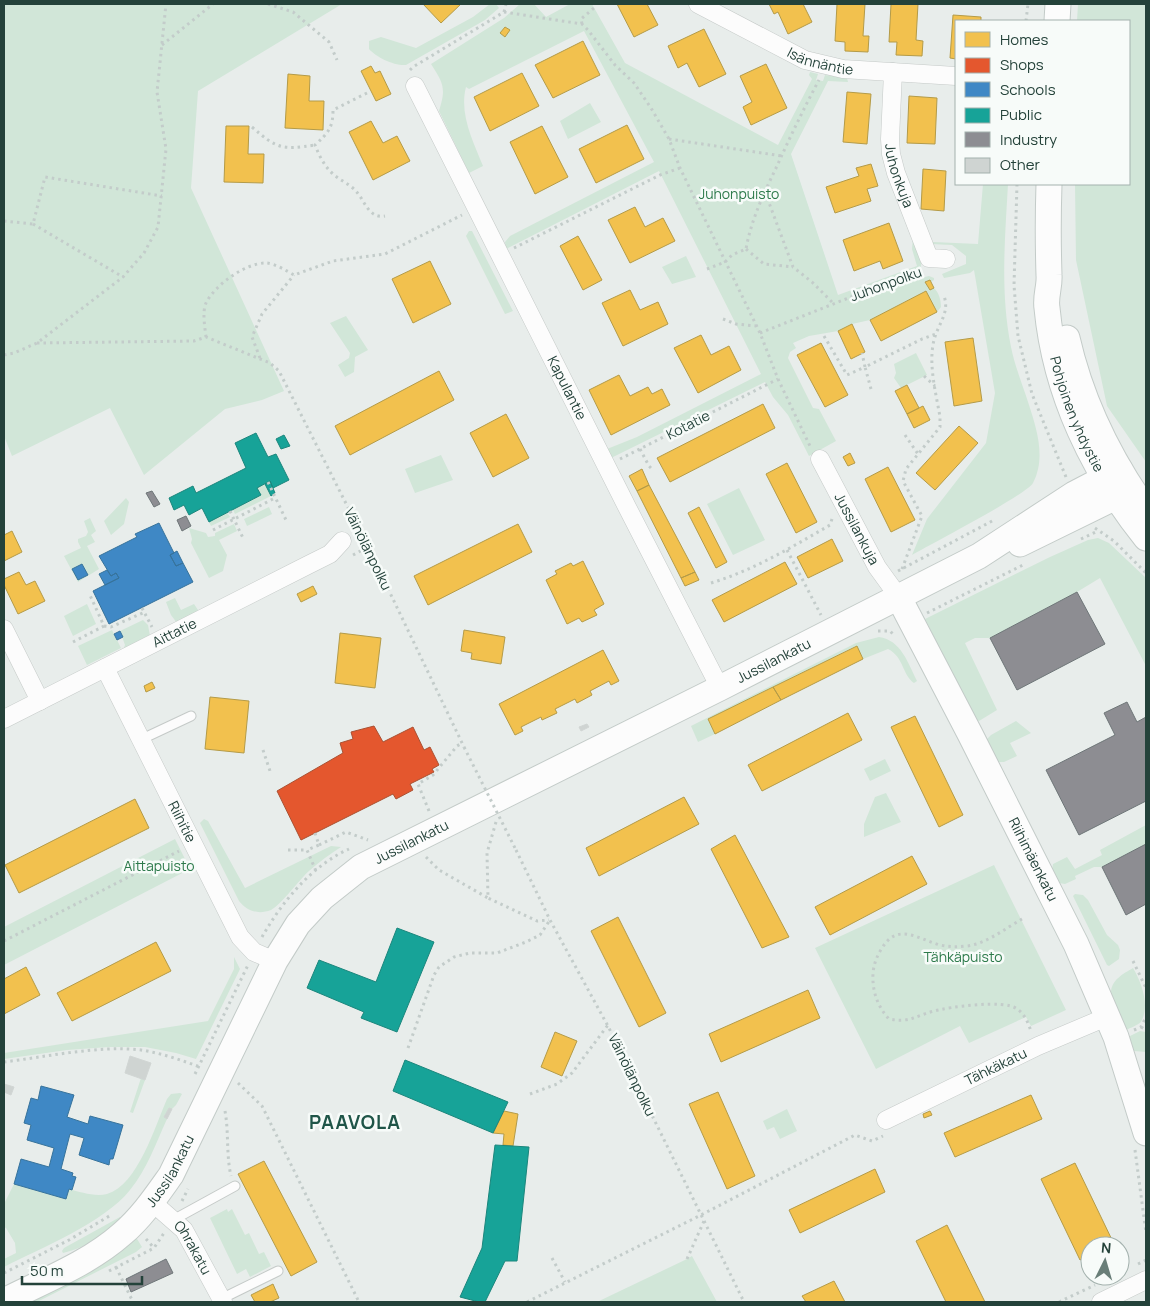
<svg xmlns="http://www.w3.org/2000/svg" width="1150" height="1306" font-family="Manrope,sans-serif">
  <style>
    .green { fill: #d1e6d8 }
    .homes { fill: #f2c14e; stroke: #b49b48 }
    .shops { fill: #e4572e; stroke: #aa5132 }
    .schools { fill: #3f88c5; stroke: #37739b }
    .public { fill: #17a398; stroke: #1b867c }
    .industry { fill: #8d8d92; stroke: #6e7678 }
    .building { fill: #cfd4d2; stroke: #d1d6d4 }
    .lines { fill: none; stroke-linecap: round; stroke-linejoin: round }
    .lane-casing { stroke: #c5cac8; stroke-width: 11 }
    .street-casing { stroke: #c5cac8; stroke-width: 19 }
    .secondary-casing { stroke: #c3cbc8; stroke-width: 27 }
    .path { stroke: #c3ccca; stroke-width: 3; stroke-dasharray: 2.5 4; stroke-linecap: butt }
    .lane { stroke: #fcfcfc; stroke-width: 9 }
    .street { stroke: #fcfcfc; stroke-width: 18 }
    .secondary { stroke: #fcfcfc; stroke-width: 25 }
    .path-bridge { stroke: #c3ccca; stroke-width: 3; stroke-dasharray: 2.5 4; stroke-linecap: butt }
    .labels { text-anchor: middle; stroke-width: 5; stroke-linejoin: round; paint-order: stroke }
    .street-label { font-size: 14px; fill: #24423a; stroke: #f7fbf9 }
    .park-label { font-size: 14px; fill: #2d7a4b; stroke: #f7fbf9 }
    .district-label { font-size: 19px; font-weight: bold; letter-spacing: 1px; fill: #1f5548; stroke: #f7fbf9 }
  </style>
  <rect width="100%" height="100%" fill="#e8edeb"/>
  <path class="green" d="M4,4H342L198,91L191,188L284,391L262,400L225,409L144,475L110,408L12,456L4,436Z
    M490,4H496L499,8L485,20L406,65C394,66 376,57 369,49V41L381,37L416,48L473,17Z
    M520,4H534L546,17L570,4H592L625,63L778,145L812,79L809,75L810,72L818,74L816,80L823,81L825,75L847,78L848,82L828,81L791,154L838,295L917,266L912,249L913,238L921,261V267L918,269L921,278L929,276L934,278V280L931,282L929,280L926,282L930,290L934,288C939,293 941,300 941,307L937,312L925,291L870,320L852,324L838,331L809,336L793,343L796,348L790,352L788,358L813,408L819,409L836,441L809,456L788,415L773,397L765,382L611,458L607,449L637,437L761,374L659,171L506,249L505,242L510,236L654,162L584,31L469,89L466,87C459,114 473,141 483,166L469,173L439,111C446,89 444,84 431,64L504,18Z
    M1078,4H1146V462L1107,406L1076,260L1075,184H1129V21H1077Z
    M590,103L601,122L568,139L560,121Z
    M983,184H1008C1005,238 1000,293 1011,347C1015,367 1023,386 1029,405C1037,430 1046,458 1033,483C1026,495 931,544 912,555L927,519L986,443L995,393L974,270L970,273L944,278L942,274L966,264V256L952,245L930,244L933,242L978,244Z
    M469,231H472L513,311L505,314L466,236Z
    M686,256L696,277L672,284L662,267Z
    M346,316L368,350L355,357L354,372L345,377L338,365L349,358L350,353L330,323Z
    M916,353L927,375L901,388L894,378L896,373L894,364Z
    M441,455L453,480L415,493L405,469Z
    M265,484L271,496L235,514L233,510L260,495L257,488Z
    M739,488L765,540L733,555L707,504Z
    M126,498L129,502L124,524L111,535L104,521Z
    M269,507L272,514L247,526L244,519Z
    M227,512L230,517L211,526L209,522Z
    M90,518L96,531L91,535L95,542L87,546L99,569L78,582L64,556L81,548L78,542V539L86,536L88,532L84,521Z
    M234,524L237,531L219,540L227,555L223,571L209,578L191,543L192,539L189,528L206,533L208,537L215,536V533Z
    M1098,538L1109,543L1146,578V666L1100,578L1077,592L990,638H975L965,643L997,710L979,721L975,719L925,619L1050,557L1088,540Z
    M175,598L181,610L194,604L198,610L197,613L177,623L171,615L166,602Z
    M87,604L96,624L73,636L64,616Z
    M143,620L148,625L150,636L123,650L125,645L120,631Z
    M112,630L121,648L87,665L78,646Z
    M879,637C901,640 908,663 917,681L914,683C902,675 904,657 888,649L863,659L856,646L708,719L715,734L698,742L691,726L856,643Z
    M1016,721L1031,733L1010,743L1017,756L1004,762H998L986,740L991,735Z
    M885,759L891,771L870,781L864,769Z
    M886,793L901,822L864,837V824L875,797Z
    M204,819L208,821L245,888L331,846L341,847C330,854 319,862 309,871C299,880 281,905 271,910C258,915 247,911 239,901L200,823Z
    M1146,825V844L1102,867H1094L1075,876L1076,879L1065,884L1059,883L1052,870L1053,864L1067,857L1075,869L1102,855L1100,850Z
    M175,839L190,869L4,965V927Z
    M994,865L1066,1010L1031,1026L1026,1017L969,1043L960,1026L876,1069L815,948Z
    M1075,894L1083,895L1088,900L1107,935L1118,945L1120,950L1119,959L1109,966L1107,965L1073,896Z
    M234,957L240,969L196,1059L176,1053L145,1047H109L67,1050L4,1059V1053L208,1021L234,969Z
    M1133,968C1142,983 1150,1006 1141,1022C1138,1025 1130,1028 1126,1030L1111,993C1111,980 1123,974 1133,968Z
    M1140,1031L1146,1032V1052L1134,1051L1128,1037Z
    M141,1078L145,1080L133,1113L130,1112Z
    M180,1093L182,1094L176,1105L172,1109L169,1108L164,1117L167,1119C156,1143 147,1169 130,1190C105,1222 41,1248 4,1267V1259L16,1253L15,1243L6,1228L4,1227V1204L14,1184L66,1199L69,1189C80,1192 95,1197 107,1194C138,1185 155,1126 167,1099L171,1094Z
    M787,1109L797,1131L780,1139L774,1127L767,1130L763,1121Z
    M227,1209L228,1212L232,1209L245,1235L249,1233L259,1254L264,1252L271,1266L250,1277L246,1269L237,1274L210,1218Z
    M120,1217L122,1220C102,1235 88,1247 63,1253L62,1251L64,1248Z
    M134,1234L142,1247L136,1252L37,1302H22Z
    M692,1256L717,1302H597L687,1259Z"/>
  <path class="homes" d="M423,4H461L441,23Z
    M617,4H647L658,25L634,37Z
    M769,4H803L812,22L788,34L778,12L774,14Z
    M837,4H865L863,36H869L868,52L845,51V42L835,41Z
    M891,4H918L916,40L923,41L922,56L896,55L897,42H889Z
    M953,15L981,17V21H956V59L950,58Z
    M505,27L510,30L505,37L500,33Z
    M704,29L726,74L699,87L687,63L678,68L668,46Z
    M583,41L600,75L553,98L535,65Z
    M766,64L787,108L751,125L743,107L752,102L740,76Z
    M371,66L375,73L380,71L391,94L376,101L361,71Z
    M522,73L539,106L490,131L474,97Z
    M288,74L310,76L309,101H324L323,130L285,128Z
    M847,92L871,94L867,144L843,142Z
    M909,96L937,98L935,144L907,143Z
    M371,121L383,143L397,136L410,161L373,180L349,132Z
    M627,125L644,159L596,183L579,149Z
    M226,126H249L248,154H264L263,183L224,182Z
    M542,126L568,177L535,194L510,142Z
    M871,164L878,186L867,189L871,201L835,213L826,187L859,176L856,168Z
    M923,169L946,171L944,211L921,209Z
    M635,207L645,227L663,218L675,241L630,263L608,220Z
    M889,223L903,261L883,269L880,261L854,271L843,240Z
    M578,236L602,280L583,290L560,246Z
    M430,261L451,304L413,323L392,279Z
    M930,280L934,288L930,290L925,282Z
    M630,290L640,310L658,302L668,324L623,346L602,303Z
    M926,291L937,312L881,341L870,320Z
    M852,324L865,352L851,359L838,331Z
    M701,335L711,355L729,346L741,370L698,393L674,348Z
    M973,338L982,401L954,406L945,342Z
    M821,343L848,395L825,407L797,355Z
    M439,371L454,400L350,455L335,426Z
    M619,375L630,396L648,387L652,394L662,389L670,405L611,435L589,390Z
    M907,385L919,408L907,414L895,391Z
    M763,404L775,428L670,482L657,458Z
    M923,406L930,420L914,428L907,414Z
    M506,414L529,458L493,477L470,433Z
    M959,426L978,443L935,490L916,473Z
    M850,453L855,463L848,466L843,457Z
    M787,463L817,522L796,533L766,474Z
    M888,467L915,520L891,532L865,479Z
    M642,469L649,485L637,491L629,476Z
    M649,485L695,572L681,578L637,491Z
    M699,507L727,562L716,568L688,513Z
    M518,524L532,552L428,605L414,576Z
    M12,531L22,552L4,561V535Z
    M832,539L843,561L808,578L797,557Z
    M583,561L604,604L594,610L597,615L582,622L579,618L567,624L546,580L557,574L555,571L571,563L573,566Z
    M785,562L797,584L724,622L712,600Z
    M19,572L26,585L35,581L45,601L18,614L4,585V579Z
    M695,572L699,580L685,586L681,578Z
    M313,586L317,594L301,602L297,594Z
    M464,630L505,637L501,664L471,659L472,653L461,651Z
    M340,633L381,638L375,688L335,683Z
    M857,646L863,659L781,700L773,687Z
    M603,650L619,681L611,685L609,681L590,691L592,695L577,703L575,699L555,709L557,713L542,720L541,717L521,727L523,731L515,735L499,704Z
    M152,682L155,688L146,692L144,686Z
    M773,687L781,700L715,734L708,719Z
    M210,697L249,701L244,753L205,749Z
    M848,713L862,740L762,791L748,765Z
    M915,716L963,815L939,827L891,727Z
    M684,797L699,824L599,876L586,848Z
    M135,799L149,828L19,893L5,865Z
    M735,835L789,937L762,948L711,849Z
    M912,856L927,884L830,935L815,907Z
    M618,917L666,1013L639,1027L591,931Z
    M156,942L171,971L72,1021L57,993Z
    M26,967L40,995L4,1014V979Z
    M808,990L820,1018L721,1062L709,1034Z
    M555,1032L577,1041L562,1076L541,1067Z
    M718,1092L755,1176L727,1189L689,1104Z
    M1031,1095L1042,1119L955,1157L944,1133Z
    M504,1111L518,1114L513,1146L503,1145L504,1134L493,1133Z
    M930,1111L932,1115L924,1118L923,1114Z
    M264,1161L317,1262L291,1276L238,1174Z
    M1075,1163L1114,1244L1109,1246H1090V1255L1080,1260L1041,1179Z
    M875,1169L885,1192L800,1233L789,1210Z
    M947,1225L985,1302H946L916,1241Z
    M834,1281L845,1302H806L802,1296Z
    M273,1284L279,1298L270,1302H255L251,1295Z"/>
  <path class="shops" d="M374,726L383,742L413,727L424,750L430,747L439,765L432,769L434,772L410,784L413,790L396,799L393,794L301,840L277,791L343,753L340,743L353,739L351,732Z"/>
  <path class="schools" d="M159,523L174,553L170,555L176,566L183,563L193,582L109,624L93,591L119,578L116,573L111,576L99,556L137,537L135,534Z
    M177,551L183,563L176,566L170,555Z
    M82,564L88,575L78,580L72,569Z
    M107,570L111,576L116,573L119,578L105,585L99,574Z
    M120,631L123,637L117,640L114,634Z
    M41,1086L74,1095L67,1117L88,1124L90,1116L123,1125L113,1159H110L109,1165L79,1155L84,1138L70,1134L61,1169L73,1173L72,1176L76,1177L72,1190L69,1189L66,1199L14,1184L21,1159L49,1167L54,1148L27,1140L31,1125L24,1123L31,1098L38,1100Z"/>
  <path class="public" d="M256,433L268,457L276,454L289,480L273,488L270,481L268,482L257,488L261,495L209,522L202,508L189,515L184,505L174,510L169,498L193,486L196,493L246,468L235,443Z
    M284,435L290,446L281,449L276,439Z
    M270,481L275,493L271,496L265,484Z
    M397,928L434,942L397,1032L361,1018L364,1012L307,988L319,960L376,982Z
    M405,1060L508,1102L493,1133L393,1091Z
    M495,1145L529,1147L517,1261H505L485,1302H479L460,1297L482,1248Z"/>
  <path class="industry" d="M152,491L160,504L154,507L146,493Z
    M186,516L191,526L182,531L177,520Z
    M1077,592L1105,644L1017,690L990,638Z
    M1127,702L1137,722L1146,717V801L1079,835L1046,770L1115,735L1104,713Z
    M1146,844V904L1126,915L1102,867Z
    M166,1259L173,1273L131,1292L126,1279Z"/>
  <path class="building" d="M587,724L589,727L581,731L579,727Z
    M130,1056L151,1063L145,1080L125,1073Z
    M4,1084L14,1087L11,1095L4,1092Z
    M169,1108L172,1109L167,1119L164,1117Z"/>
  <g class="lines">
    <g class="lane-casing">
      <path id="lane" d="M142,739L191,716
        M173,1220L235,1186
        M221,1299L278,1271"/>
    </g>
    <g class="street-casing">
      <g id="street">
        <path id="s1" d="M698,4L805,60L843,69L956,76"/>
        <path id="s2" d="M893,72L890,139L891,154L896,173L929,258L946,259"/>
        <path id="s3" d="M415,86L627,507L720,688"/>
        <path id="s4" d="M820,459L877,567L898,596"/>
        <path d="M4,629L40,701"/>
        <path id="s5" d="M105,668L240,937L254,952L275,961"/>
        <path id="s6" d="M4,719L308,565L330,554L342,541"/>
        <path id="s7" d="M886,1120L1038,1046L1109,1016"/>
        <path id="s8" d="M152,1202L184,1230L223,1302"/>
        <path d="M1101,1302L1146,1280"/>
      </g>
    </g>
    <g class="secondary-casing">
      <g id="secondary">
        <path d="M1057,21L1058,4"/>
        <path id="s9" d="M1049,184C1048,214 1048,244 1049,275C1050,286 1045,297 1047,308C1055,393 1093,472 1146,538"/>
        <path d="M1067,338C1081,400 1110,459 1146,510"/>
        <path d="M1020,544L1130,490"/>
        <path id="s10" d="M898,596L970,734L1076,944L1116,1037L1146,1133"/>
        <path id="s11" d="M4,1301C43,1281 88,1264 122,1234C142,1217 156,1196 171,1175L275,961L298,924L322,898L361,867L720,688L979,556L1074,494L1120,470"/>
      </g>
    </g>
    <path class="path" d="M268,4L293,12L329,42L337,60
      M504,12L582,24L588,30L615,65L634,83L651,108L669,139L680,168L760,333L778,379L810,446
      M1026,21L1028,4
      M582,24L581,19L594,8
      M162,45L213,4
      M410,70L413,67L504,12L506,4
      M367,93L333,110C333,128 328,133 315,145C319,155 324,166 333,174C340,180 349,184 355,190C365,200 368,219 385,216
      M252,127C277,149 282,150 315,145
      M669,139L782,156
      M1017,184L1014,285L1018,336L1032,394L1066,477
      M765,192L793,267L812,282L833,303
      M4,221L33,224L45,177L162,196
      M33,224L123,277
      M514,248L660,175L680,168
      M746,249L764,264L793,267
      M707,269L725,262L732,255L746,249C751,220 764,193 777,166C790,137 804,108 819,80
      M723,319L736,324L756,326
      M760,333L861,293L922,273
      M824,336L847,375L865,367L862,353
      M206,337C205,328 202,312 206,303C215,285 245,263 266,263C274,263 287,271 294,275L333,261L385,254L462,215
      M37,343L194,341L206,337L270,363L279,371L368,547L464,747
      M4,355L14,353L37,343L123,277L144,253L158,227L166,149L157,92L166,4
      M260,358L252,337L262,314L294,275
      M924,376L935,386
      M871,389L865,367L922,339L936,334
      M905,435L918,454
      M640,449L649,466L652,469
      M620,459L778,379
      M268,482L286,520
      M230,511L244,540
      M1095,528L1114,541L1146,573
      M213,530L275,498
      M1081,539L1098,531
      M787,550L821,615
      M353,555L368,547
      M902,569L922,516L903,481L906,469L940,427V417C936,393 928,364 934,340C938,324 950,313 944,296
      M898,571L994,520
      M711,583C754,570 792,547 830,525L833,516
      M142,608L152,627
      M927,613L1025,564
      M104,626L111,627L145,612
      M878,631H890L895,636
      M73,642L104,626L89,593
      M263,750L271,774
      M429,811L418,784L433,775L457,746L462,743
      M496,822L487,853L488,898L537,921L549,920
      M315,833L319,845L307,850L316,871
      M319,845L346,832L368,840
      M288,850H307
      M516,850L550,920L609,1028L744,1302
      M426,857L439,870L488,898
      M1022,919C1006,928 986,944 967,946C957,947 949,947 940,945C918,939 898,922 882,948C877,956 874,963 873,973C872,990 877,1006 889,1019C910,1023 915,1016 934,1011C949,1007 1005,999 1017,1009C1025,1014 1028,1023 1031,1031
      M262,937C282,902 311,866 349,849
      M4,941L179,851
      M1133,961L1146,988
      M1141,1027L1146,1030
      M1134,1030L1141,1027L1146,1017
      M408,1048L434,975L439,967L454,957L470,953H497L526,942L540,935L550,920
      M4,1062C45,1057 100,1045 141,1050C161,1053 181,1060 200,1067
      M195,1074L248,965
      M238,1083L262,1106L359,1302
      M530,1094L557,1084L572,1073L608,1025
      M225,1111C229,1133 226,1154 231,1176
      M1135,1150L1146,1233
      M182,1201L188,1189
      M146,1239L154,1248
      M552,1258L565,1282
      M687,1259L704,1221
      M1138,1264L1146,1260
      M116,1267L133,1302
      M109,1271L154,1248L164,1233
      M4,1273L69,1240L111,1215
      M527,1302L701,1215L855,1135L872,1141L883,1136
      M1059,1302L1095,1285"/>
    <use href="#lane" class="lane"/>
    <use href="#street" class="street"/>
    <use href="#secondary" class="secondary"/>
    <path class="path-bridge" d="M464,747L516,850"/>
  </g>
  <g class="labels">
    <g class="street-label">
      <text dy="5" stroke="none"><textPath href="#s1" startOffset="136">Isännäntie</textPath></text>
      <text dy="5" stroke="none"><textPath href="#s2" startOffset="105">Juhonkuja</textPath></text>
      <text transform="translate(886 284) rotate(-20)" y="5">Juhonpolku</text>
      <text dy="5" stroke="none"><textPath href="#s3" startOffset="338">Kapulantie</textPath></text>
      <text dy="5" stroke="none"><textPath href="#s9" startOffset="235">Pohjoinen yhdystie</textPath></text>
      <text transform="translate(688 425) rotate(-27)" y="5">Kotatie</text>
      <text dy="5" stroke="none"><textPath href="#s4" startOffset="79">Jussilankuja</textPath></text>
      <text transform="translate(368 549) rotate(64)" y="5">Väinölänpolku</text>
      <text dy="5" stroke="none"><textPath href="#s6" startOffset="191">Aittatie</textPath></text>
      <text dy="5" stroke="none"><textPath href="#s11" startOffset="1041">Jussilankatu</textPath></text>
      <text dy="5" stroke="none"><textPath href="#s5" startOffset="172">Riihitie</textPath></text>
      <text dy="5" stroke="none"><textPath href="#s11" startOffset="636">Jussilankatu</textPath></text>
      <text dy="5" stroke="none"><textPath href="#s10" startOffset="296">Riihimäenkatu</textPath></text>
      <text dy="5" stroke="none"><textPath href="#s7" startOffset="122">Tähkäkatu</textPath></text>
      <text transform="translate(632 1075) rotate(64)" y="5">Väinölänpolku</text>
      <text dy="5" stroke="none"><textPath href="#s11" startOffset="216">Jussilankatu</textPath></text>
      <text dy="5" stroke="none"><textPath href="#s8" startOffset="62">Ohrakatu</textPath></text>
    </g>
    <g class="park-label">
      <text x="739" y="199">Juhonpuisto</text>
      <text x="159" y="871">Aittapuisto</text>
      <text x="963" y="962">Tähkäpuisto</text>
    </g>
    <g class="district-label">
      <text x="355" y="1129">PAAVOLA</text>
    </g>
  </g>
  <rect width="1150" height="1306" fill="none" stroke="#24423a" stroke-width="10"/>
  <rect x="955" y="20" width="175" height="165" fill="#f7fbf9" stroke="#a3b1ad"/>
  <rect x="965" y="32" width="25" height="15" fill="#f2c14e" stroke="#a3b1ad"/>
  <text x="1000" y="45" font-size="15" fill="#24423a">Homes</text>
  <rect x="965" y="58" width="25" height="15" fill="#e4572e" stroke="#a3b1ad"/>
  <text x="1000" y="70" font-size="15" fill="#24423a">Shops</text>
  <rect x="965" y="82" width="25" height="15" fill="#3f88c5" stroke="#a3b1ad"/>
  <text x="1000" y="95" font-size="15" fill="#24423a">Schools</text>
  <rect x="965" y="108" width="25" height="15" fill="#17a398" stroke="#a3b1ad"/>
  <text x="1000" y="120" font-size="15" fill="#24423a">Public</text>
  <rect x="965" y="132" width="25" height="15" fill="#8d8d92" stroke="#a3b1ad"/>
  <text x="1000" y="145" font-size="15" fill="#24423a">Industry</text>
  <rect x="965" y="158" width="25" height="15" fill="#cfd4d2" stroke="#a3b1ad"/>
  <text x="1000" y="170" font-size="15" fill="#24423a">Other</text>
  <g transform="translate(1105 1261) rotate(5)"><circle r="24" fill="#f7fbf9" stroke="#a3b1ad"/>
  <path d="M0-4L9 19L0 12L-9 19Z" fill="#697e78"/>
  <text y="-8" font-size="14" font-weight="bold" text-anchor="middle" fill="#24423a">N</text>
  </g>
  <path d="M22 1276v8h120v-8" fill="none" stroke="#24423a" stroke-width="2.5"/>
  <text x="30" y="1276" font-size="15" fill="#24423a" stroke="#f7fbf9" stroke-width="4" paint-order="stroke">50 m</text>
</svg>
